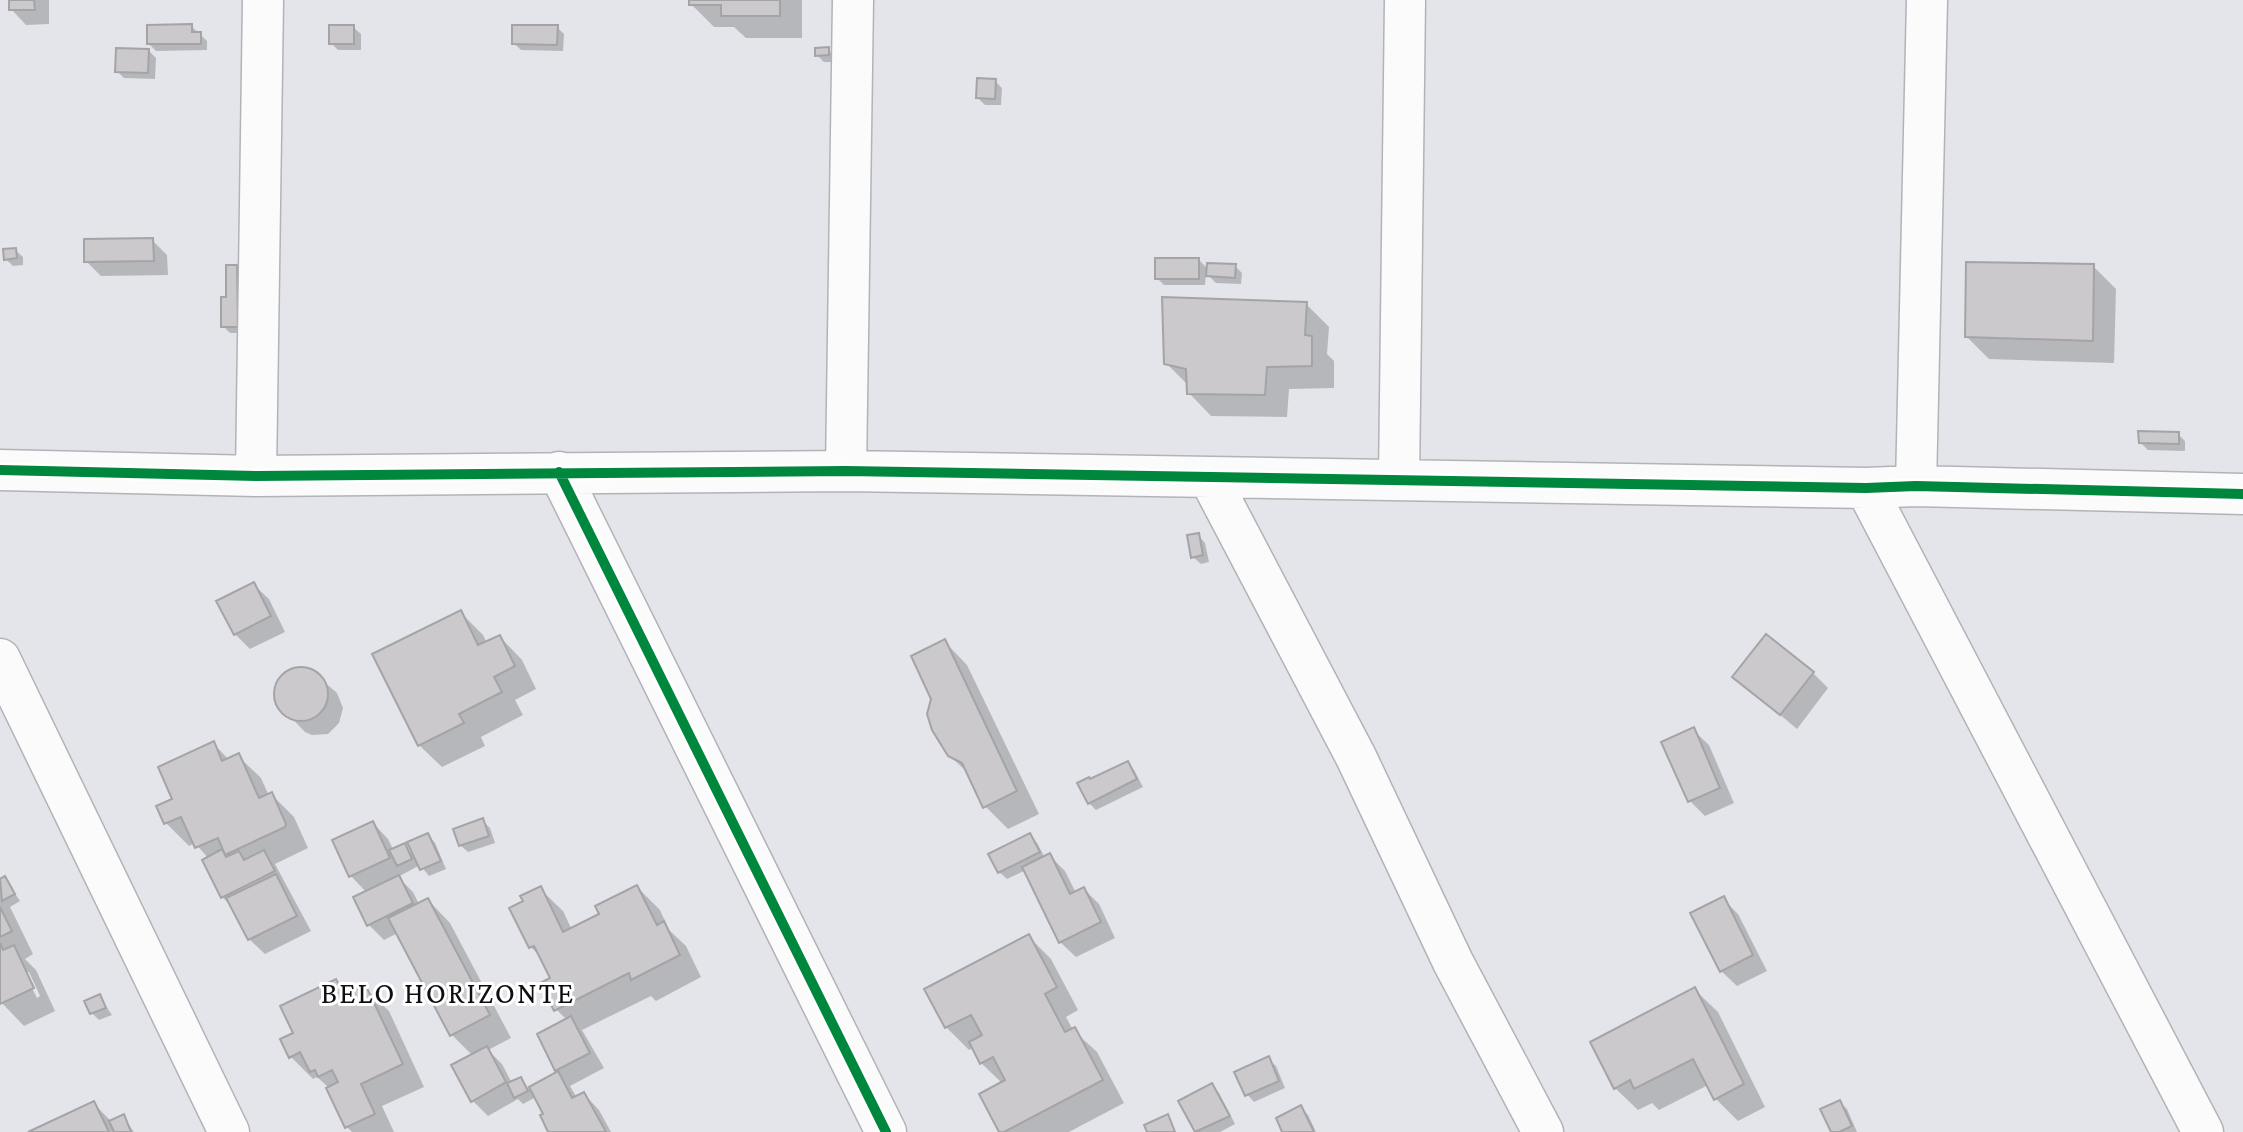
<svg xmlns="http://www.w3.org/2000/svg" width="2243" height="1132" font-family="'Crimson Pro',serif">
  <style>
    .shadow { fill: #0003; fill-rule: evenodd }
    .building { fill: #cbc9cb; stroke: #a4a3a5; stroke-width: 2 }
    .lines { fill: none; stroke-linecap: round; stroke-linejoin: round }
    .minor-casing { stroke: #b2b3b7; stroke-width: 43 }
    .minor { stroke: #fbfbfc; stroke-width: 40 }
    .cycleway-casing { stroke: #fff; stroke-width: 15 }
    .cycleway { stroke: #00873e; stroke-width: 10 }
    .labels { text-anchor: middle; stroke-width: 6; stroke-linejoin: round; paint-order: stroke }
    .neighbourhood-label { font-size: 30px; letter-spacing: 2px; fill: #0e0e11; stroke: #fff }
  </style>
  <rect width="100%" height="100%" fill="#e4e5ea"/>
  <path class="shadow" d="M11,0H49V24L26,25L11,9Z
    M691,0H802V38H746L734,27H714L691,4Z
    M191,26L207,41V50L156,51L149,44Z
    M353,27L361,34V50H338L331,43Z
    M557,27L564,34L563,51L521,50L514,43Z
    M828,50L835,57V62H824L817,55Z
    M149,51L156,58L155,79L124,78L117,71Z
    M995,81L1002,88L1001,105H985L978,98Z
    M152,240L167,255L168,275L101,276L86,261Z
    M15,250L23,257V265L13,266L6,259Z
    M1199,260L1209,270L1235,266L1242,273L1241,284L1216,283L1206,273L1205,285H1164L1157,278Z
    M2093,266L2116,289L2114,363L1989,359L1967,337Z
    M236,267L244,274V333H230L223,326Z
    M1306,304L1329,327L1327,354L1334,361V388L1289,389L1287,417L1211,416L1189,393V386L1166,363Z
    M2178,434L2185,441V451L2148,450L2141,443Z
    M1198,535L1205,543L1209,562L1201,564L1193,557Z
    M253,584L269,599L285,632L250,649L235,634Z
    M460,612L483,635L487,643L500,637L522,660L536,689L515,700L523,715L481,737L485,746L442,767L419,745Z
    M945,642L967,665L1039,814L1008,829L985,806L970,775L949,755Z
    M299,669L314,673L337,693L343,708L339,723L328,734L312,735L305,732L278,704L276,696L280,681L285,675Z
    M1813,673L1828,688L1797,729L1735,677Z
    M1693,730L1709,745L1734,803L1705,816L1690,801Z
    M213,743L229,760L238,756L261,778L269,796L272,795L294,817L308,848L275,864L311,931L265,954L249,939L233,907L222,897L208,858L195,843L189,846L166,823L159,807L175,800Z
    M1127,763L1134,770L1143,787L1096,810L1089,803Z
    M483,821L490,828L495,843L468,852L460,845Z
    M373,823L388,839L394,851L404,846L416,858L428,835L435,843L446,869L429,876L420,865L398,877L413,892L419,904L428,900L450,923L511,1038L488,1050L502,1064L512,1083L521,1079L529,1089L560,1073L556,1070L567,1020L556,1009L552,979L542,958L531,947L525,902L540,889L563,911L572,930L602,915L637,887L660,910L669,930L686,946L701,977L656,1001L651,996L582,1030L604,1068L570,1086L577,1098L584,1094L599,1110L611,1132H551L536,1097L523,1104L518,1099L488,1116L473,1101V1056L452,1035L398,933L384,940L369,925L356,898L367,893L351,876Z
    M1030,836L1037,843L1045,858L1050,856L1065,871L1076,893L1084,889L1099,904L1115,938L1076,957L1060,942L1026,870L1007,879L999,872Z
    M5,879L20,901L10,907L33,954L25,959L36,970L55,1011L24,1026L0,1001V881ZM24,972H29L40,996L37,998Z
    M1723,899L1738,914L1767,971L1737,986L1721,971Z
    M1028,936L1051,959L1078,1010L1066,1017L1073,1030L1097,1052L1124,1103L1069,1132H1001L1003,1084L981,1063L974,1047L969,1050L946,1027L927,990Z
    M336,982L347,993L357,988L360,991L366,989L389,1011L424,1087L382,1106L394,1132H352L347,1127L328,1087L317,1077L313,1079L290,1056L295,1034Z
    M1695,990L1718,1012L1765,1107L1738,1121L1716,1099L1708,1085L1659,1110L1652,1103L1638,1110L1615,1088Z
    M99,996L112,1015L99,1020L92,1013Z
    M1268,1059L1276,1066L1285,1088L1254,1102L1247,1094Z
    M1211,1086L1219,1093L1235,1124L1220,1132H1198L1181,1102Z
    M1839,1102L1847,1109L1857,1132H1833Z
    M93,1103L112,1122L123,1117L134,1132H33Z
    M1301,1108L1308,1115L1316,1132H1285Z"/>
  <path class="building" d="M9,0H34L35,10H9Z
    M689,0H780V16H721V5H689Z
    M192,24V32H201V44H147V25Z
    M329,25H354V44H329Z
    M512,25H558L557,45L512,44Z
    M829,47V55L815,56V48Z
    M116,48L149,49L148,73L115,72Z
    M977,78L996,79L995,99L976,98Z
    M153,238L154,261L84,262V239Z
    M16,248L17,258L4,260L3,249Z
    M1155,258H1199V279H1155Z
    M1966,262L2094,264L2093,341L1965,337Z
    M1207,263L1236,264L1235,278L1206,276Z
    M226,265H237L238,327H221V297H226Z
    M1162,297L1307,302L1305,335L1312,336V366L1267,367L1265,395L1187,394L1186,369L1164,364Z
    M2138,431L2179,432V444L2139,443Z
    M1199,533L1203,555L1191,558L1187,535Z
    M254,582L271,616L234,635L216,601Z
    M461,610L478,645L500,635L515,666L494,677L502,692L459,714L464,723L418,746L372,654Z
    M1766,634L1814,672L1780,715L1732,677Z
    M945,639L1017,791L983,808L962,763L948,756L932,730L927,714L931,699L911,656Z
    M274 694a27 27 0 1 1 54 0a27 27 0 1 1-54 0Z
    M1694,727L1720,788L1688,802L1661,742Z
    M214,741L222,761L239,753L259,798L272,792L286,824L285,827L225,855L218,838L195,848L181,817L164,824L156,806L172,799L158,767Z
    M1128,761L1137,779L1088,804L1077,783L1089,777L1090,779Z
    M483,818L489,836L459,846L453,829Z
    M373,821L390,858L349,877L332,840Z
    M428,833L441,861L420,870L407,842Z
    M1030,833L1040,852L998,873L988,854Z
    M405,843L412,859L397,866L389,850Z
    M222,849L226,857L239,851L244,860L264,850L275,871L221,898L202,860Z
    M1050,853L1070,894L1084,887L1101,922L1059,943L1022,867Z
    M276,874L297,916L248,940L226,898Z
    M399,875L413,903L367,926L353,897Z
    M5,876L15,894L2,901L0,879Z
    M637,885L657,925L664,921L680,955L631,980L629,973L554,1011L540,983L550,978L534,946L529,948L509,908L523,901L520,896L541,886L563,932L599,914L595,906Z
    M1724,896L1753,955L1720,972L1690,913Z
    M428,898L490,1015L450,1036L388,918Z
    M0,907L12,931L0,937Z
    M1029,934L1057,987L1045,994L1065,1032L1075,1027L1103,1080L1004,1132H999L979,1094L1005,1080L993,1057L980,1064L969,1042L982,1035L971,1015L945,1028L924,989Z
    M0,943L3,950L14,945L34,988L0,1004Z
    M336,979L343,993L357,986L358,990L366,986L403,1064L361,1084L375,1114L345,1128L326,1088L338,1082L332,1070L318,1077L315,1070L310,1072L300,1052L289,1058L280,1039L293,1033L280,1006Z
    M1695,987L1744,1084L1714,1100L1693,1059L1634,1089L1630,1080L1614,1089L1590,1042Z
    M100,994L106,1008L90,1014L84,1001Z
    M571,1016L590,1053L555,1071L537,1034Z
    M487,1046L506,1082L471,1102L451,1065Z
    M1269,1056L1279,1081L1245,1096L1234,1072Z
    M558,1071L572,1098L584,1092L606,1132H548L540,1115L543,1114L529,1087Z
    M521,1077L528,1091L514,1098L507,1083Z
    M1212,1083L1230,1116L1195,1132L1178,1101Z
    M1840,1100L1852,1126L1839,1132H1831L1820,1109Z
    M94,1101L109,1132H28Z
    M1301,1105L1314,1132H1282L1276,1118Z
    M124,1114L131,1132H114L109,1121Z
    M1168,1114L1175,1132H1147L1144,1125Z"/>
  <g class="lines">
    <g class="minor-casing">
      <path id="minor" d="M0,470L256,476L846,471L1866,488L1916,486L2243,494
        M846,471L853,0
        M559,472L886,1132
        M256,476L263,0
        M1209,477L1356,757L1453,962L1543,1132
        M1399,480L1405,0
        M1916,486L1927,0
        M1866,488L2203,1132
        M0,659L229,1132"/>
    </g>
    <use href="#minor" class="minor"/>
    <g class="cycleway-casing">
      <path id="cycleway" d="M0,470L256,476L846,471L1866,488L1916,486L2243,494
        M559,472L886,1132"/>
    </g>
    <use href="#cycleway" class="cycleway"/>
  </g>
  <g class="labels">
    <g class="neighbourhood-label">
      <text x="448" y="1003">BELO HORIZONTE</text>
    </g>
  </g>
</svg>
